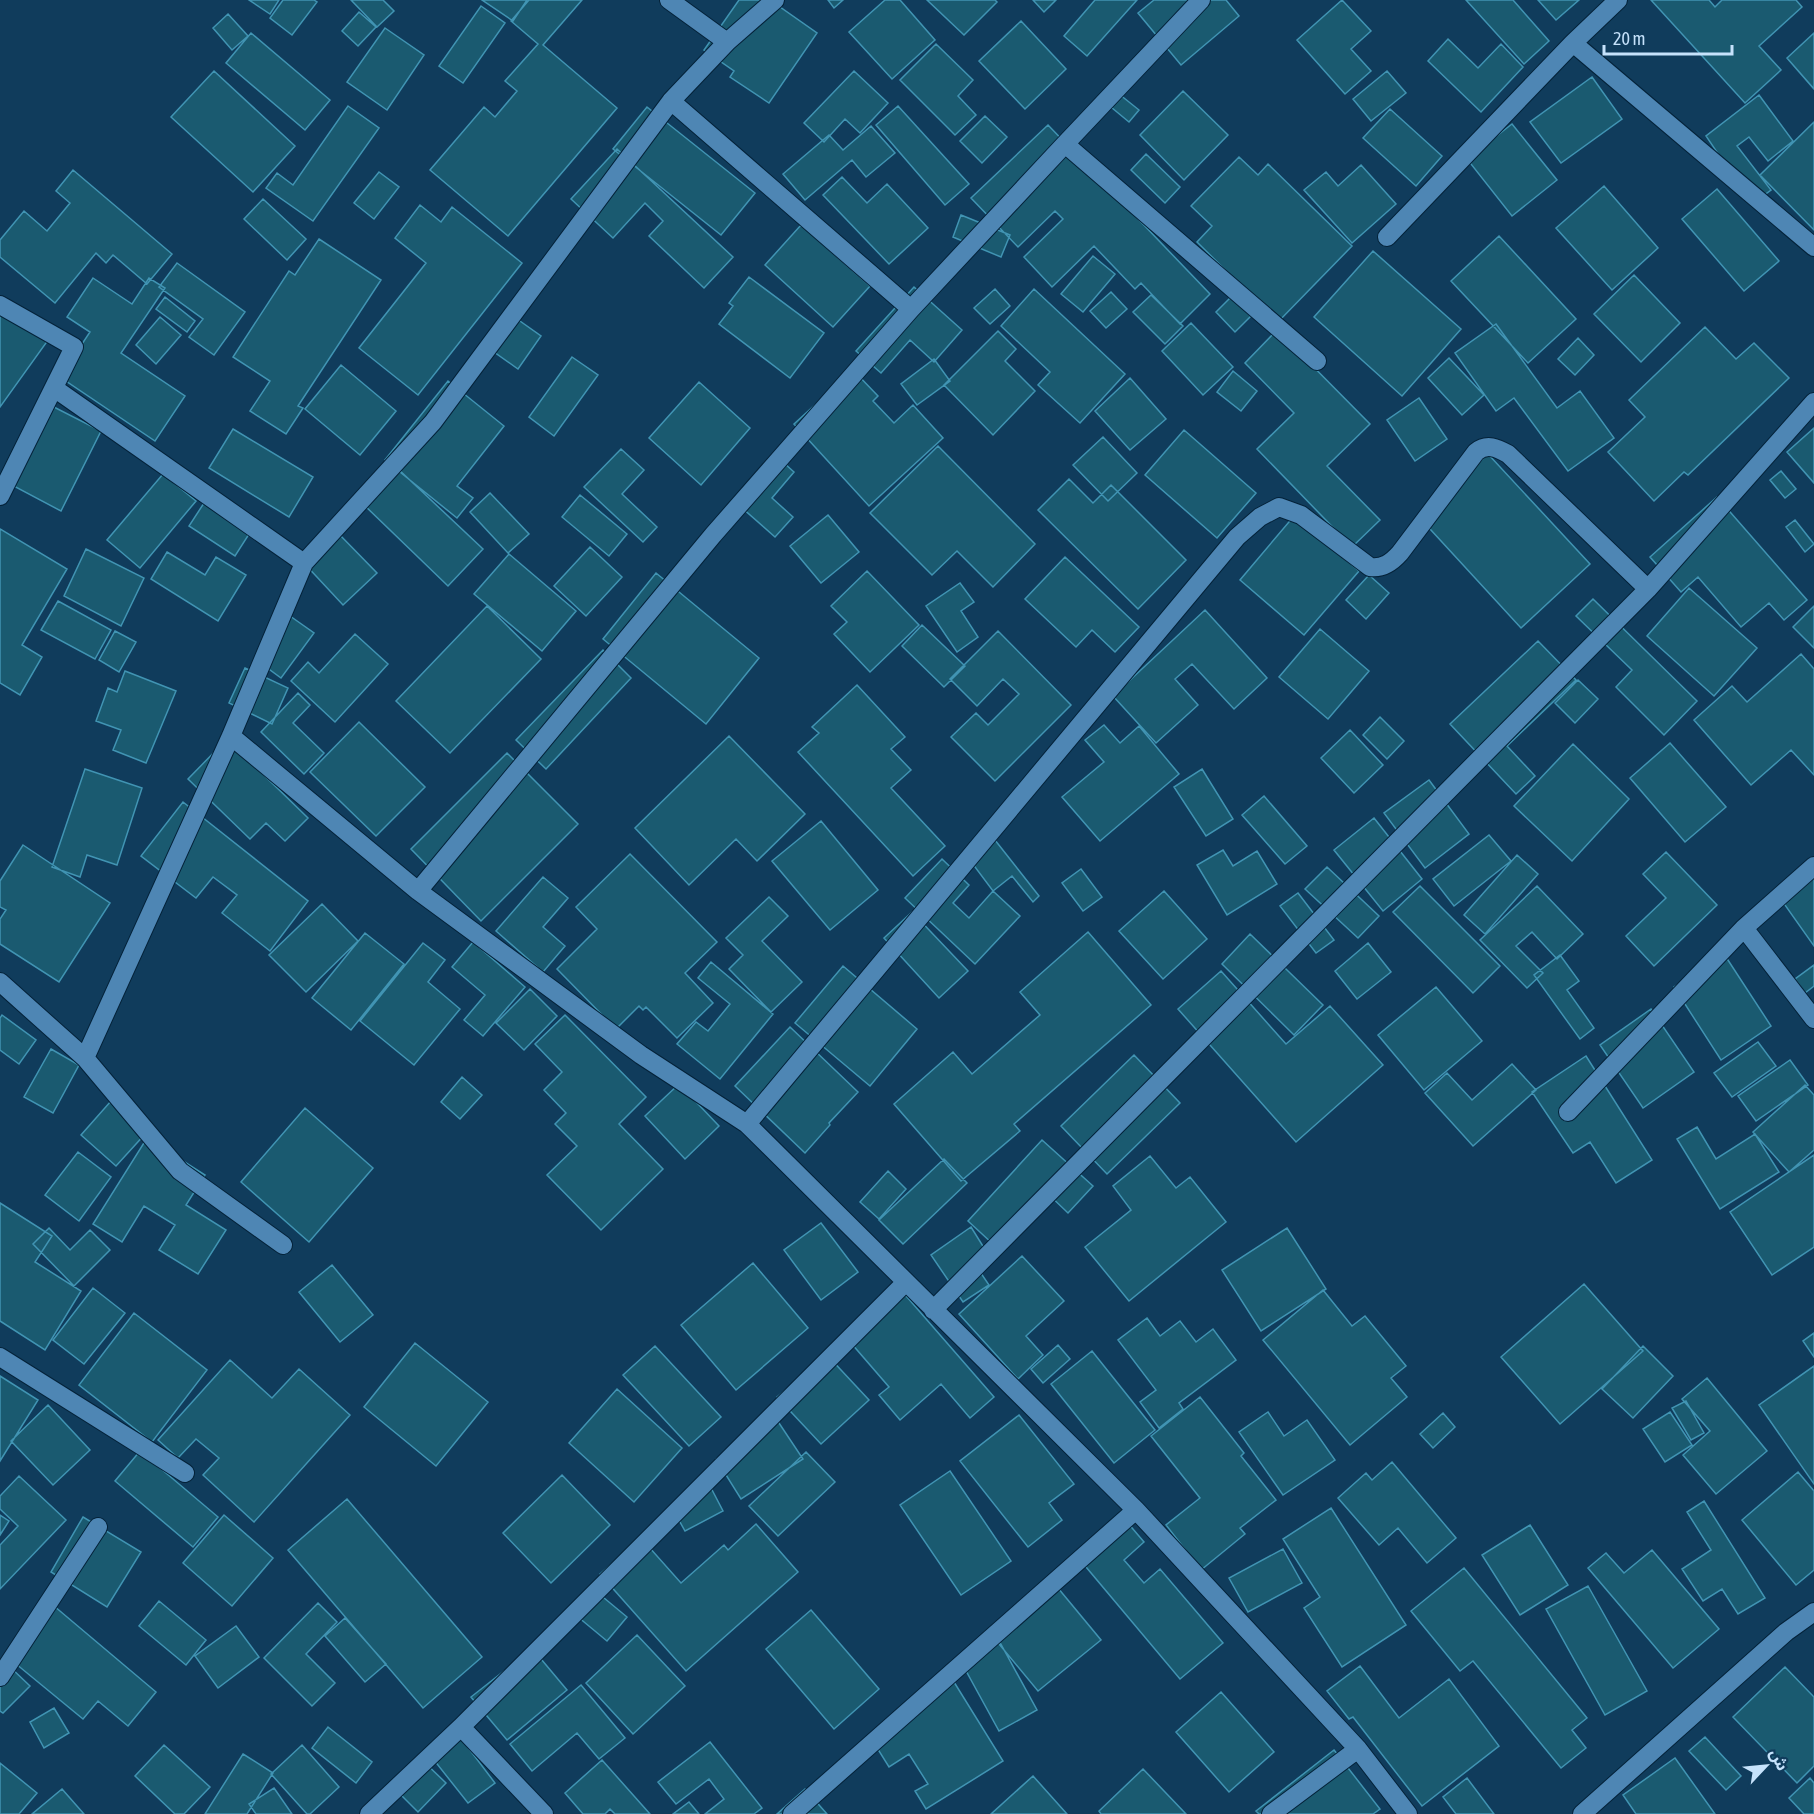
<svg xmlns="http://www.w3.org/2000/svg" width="1814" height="1814" font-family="'Asap Condensed','Noto Sans Arabic',sans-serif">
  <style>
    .building { fill: #1a5a70; stroke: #4194b3; stroke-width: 1.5 }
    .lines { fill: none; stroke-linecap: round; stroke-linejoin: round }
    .minor-casing { stroke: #042239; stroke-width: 20 }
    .minor { stroke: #4e86b4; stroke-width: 18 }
  </style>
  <rect width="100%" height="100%" fill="#103c5c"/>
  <path class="building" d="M249,0H279L270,14Z
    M283,0H314L317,2L292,35L270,18Z
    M351,0H383L394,11L377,27Z
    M482,0H527L513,21Z
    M529,0H582L543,45L617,108L508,236L430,170L484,107L495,117L517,91L505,81L538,44L511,21Z
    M739,0H770L817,33L769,103L730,77L734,71L704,50Z
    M828,0H843L834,8Z
    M885,0H900L935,40L892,79L849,32Z
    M927,0H995L997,2L964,35Z
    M1033,0H1056L1044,12Z
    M1095,0H1137L1087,56L1064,36Z
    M1154,0H1226L1239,16L1181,65L1138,13Z
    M1342,0L1371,31L1351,49L1371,71L1345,94L1297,40Z
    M1466,0H1513L1549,41L1524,64Z
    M1538,0H1579L1556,20Z
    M1651,0H1709L1715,7L1722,0H1796L1802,7L1759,46L1781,70L1745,103Z
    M481,6L505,23L463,83L439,66Z
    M359,12L376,27L358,46L342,31Z
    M228,14L248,36L232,50L213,28Z
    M1021,21L1066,69L1025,109L979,61Z
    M385,28L424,55L387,110L347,82Z
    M251,33L330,100L305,130L226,63Z
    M1814,33V89L1787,58Z
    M1448,39L1478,68L1501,44L1523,67L1481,112L1428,61Z
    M936,44L973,80L958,96L976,115L955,135L900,80Z
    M214,71L295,146L253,192L171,117Z
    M854,71L888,103L860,133L845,119L824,142L804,123Z
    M1387,71L1406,93L1371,121L1353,99Z
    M1592,77L1622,119L1561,163L1530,122Z
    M1109,86L1139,110L1129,122L1100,98Z
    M1183,91L1228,135L1184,180L1140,135Z
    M1759,95L1793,141L1768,161L1749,137L1737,146L1771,190L1752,204L1706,136Z
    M348,106L379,128L313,221L266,188L277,173L293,185Z
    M898,106L969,184L945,205L876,125Z
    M647,107L755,193L721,235L613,149Z
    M1390,109L1442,156L1416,186L1363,138Z
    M985,116L1007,137L982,163L960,141Z
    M1814,122V230L1760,175Z
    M1512,124L1557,180L1512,216L1467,159Z
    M1048,125L1210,294L1180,324L1141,283L1135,289L1094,246L1052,287L1024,257L1063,219L1055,211L1018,247L971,198Z
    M871,126L895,153L866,177L852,160L805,200L783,174L829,135L843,150Z
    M617,149L733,257L704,288L649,236L663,221L645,203L613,238L571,199Z
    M1146,154L1180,187L1165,203L1131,170Z
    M1239,157L1258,175L1268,164L1352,246L1278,322L1197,242L1212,226L1191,206Z
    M1361,165L1396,204L1352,243L1304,190L1326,172L1338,186Z
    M73,170L172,254L147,284L113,255L106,263L96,253L55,303L0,257V240L24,211L47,231L70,203L56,191Z
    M379,172L399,187L374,219L354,203Z
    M842,177L867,203L887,184L928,228L889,264L823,195Z
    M1604,186L1658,248L1612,290L1556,228Z
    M1717,189L1779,261L1744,291L1682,219Z
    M263,199L306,239L287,260L244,219Z
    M420,205L441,222L452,207L522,263L418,395L359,348L426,263L395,238Z
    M961,215L1010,235L1001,257L953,237Z
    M801,225L870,286L833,327L765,265Z
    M1499,236L1576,319L1528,363L1451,281Z
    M319,239L381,280L298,406L303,408L286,434L250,411L270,381L233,357L289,271L295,275Z
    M1373,251L1461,329L1402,396L1314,317Z
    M1093,256L1115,274L1083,312L1061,294Z
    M177,263L245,312L214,355L189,337L203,319L159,287Z
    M1634,275L1680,323L1641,362L1594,314Z
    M749,277L824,333L790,378L719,324L733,306L729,303Z
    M93,278L132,304L149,278L165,288L121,353L185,396L155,441L60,377L90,332L67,317Z
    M914,287L962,330L934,362L910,340L881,373L856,351Z
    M995,289L1010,306L990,324L974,308Z
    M1034,289L1125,374L1080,423L1038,385L1050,372L1001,326Z
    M1111,292L1127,309L1106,328L1090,311Z
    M1151,295L1183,326L1165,344L1133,312Z
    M1232,296L1251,316L1235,332L1216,312Z
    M165,297L195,321L187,332L156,309Z
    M0,300L51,336L0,407Z
    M510,314L541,336L518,369L487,347Z
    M160,317L181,335L156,364L136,345Z
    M1191,323L1233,367L1203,395L1162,351Z
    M1496,324L1557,408L1580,391L1614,438L1568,471L1514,398L1496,411L1455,353Z
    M1705,327L1736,359L1754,343L1789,378L1688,475L1684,472L1654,501L1608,452L1645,417L1629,400Z
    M1277,330L1370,424L1327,466L1380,520L1352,547L1257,449L1294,413L1245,363Z
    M998,331L1016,349L1005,361L1035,391L993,435L944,385Z
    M1578,338L1594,355L1575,375L1558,359Z
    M572,357L598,375L554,436L529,417Z
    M1449,358L1484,395L1462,415L1428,378Z
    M934,359L950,381L917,405L901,384Z
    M341,365L396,411L360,455L305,409Z
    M853,370L878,396L873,401L894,423L913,405L943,438L869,506L794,424Z
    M1233,371L1257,391L1241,411L1217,392Z
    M1130,378L1166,419L1130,450L1095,411Z
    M448,381L504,426L457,486L473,498L457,518L385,460Z
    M699,382L750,428L701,485L649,438Z
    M1419,398L1447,439L1415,461L1387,420Z
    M48,404L101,431L61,511L8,483Z
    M1814,428V483L1787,452Z
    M233,429L313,477L289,517L209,468Z
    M1184,430L1256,493L1217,538L1145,475Z
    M1103,437L1137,473L1108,501L1073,465Z
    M938,446L1035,544L993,587L957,551L932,575L870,513Z
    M621,449L644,470L622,494L657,527L643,542L584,487Z
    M774,454L794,472L772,498L793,517L775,537L733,500Z
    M1488,454L1590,564L1521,628L1419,517Z
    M396,467L483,549L448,586L362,503Z
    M1781,471L1796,489L1785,498L1770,480Z
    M163,474L196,501L140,568L107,540Z
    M1069,479L1093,503L1111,485L1186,560L1138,609L1038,510Z
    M490,493L529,534L508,553L470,512Z
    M580,495L627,534L609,556L562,517Z
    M1717,497L1807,600L1784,620L1769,603L1741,627L1698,577L1681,592L1650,557Z
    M206,500L251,531L235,556L189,526Z
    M828,515L859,552L821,583L790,546Z
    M1294,516L1359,571L1304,635L1240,580Z
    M1795,520L1814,544L1805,552L1786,527Z
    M0,529L67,569L22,645L42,657L20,695L0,683Z
    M336,531L377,573L343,605L303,562Z
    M590,547L622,577L586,616L554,586Z
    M86,549L144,578L121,626L64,596Z
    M167,552L205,575L216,557L246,575L218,621L151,579Z
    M509,554L576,611L542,651L474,594Z
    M1065,557L1139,627L1115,652L1092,630L1076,647L1025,599Z
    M867,571L919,625L870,672L834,634L847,622L831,606Z
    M656,573L759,658L706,724L603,639Z
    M1369,575L1389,593L1366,619L1346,600Z
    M960,583L974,602L961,611L978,637L957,652L926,606Z
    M1689,588L1757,648L1714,696L1647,636Z
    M1593,599L1697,701L1664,735L1616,687L1632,670L1576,616Z
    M58,601L111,630L95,659L41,630Z
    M487,606L541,659L450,753L396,701Z
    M1814,606V648L1793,627Z
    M1205,610L1267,678L1234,709L1192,664L1175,679L1198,705L1156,743L1113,696Z
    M290,616L314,633L281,678L258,661Z
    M922,625L965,666L944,687L902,646Z
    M1320,629L1369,671L1328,719L1279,677Z
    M115,631L136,642L119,672L99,660Z
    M998,631L1071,705L995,781L951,737L976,713L988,725L1019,694L1003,679L977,706L950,679Z
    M355,634L388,664L335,722L291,681L308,662L319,673Z
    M1538,641L1576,680L1507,746L1535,776L1516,794L1450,724Z
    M603,650L631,678L546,769L516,740Z
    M1801,654L1814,669V775L1791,750L1751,785L1694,720L1732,686L1747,702Z
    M245,668L288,688L272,724L229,703Z
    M125,671L176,691L146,763L113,750L121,730L96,721L108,688L117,692Z
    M1578,680L1598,699L1575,723L1555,703Z
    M857,685L905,737L891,749L911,770L891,788L945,846L913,876L798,752L819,733L812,727Z
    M298,693L310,705L293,723L324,753L304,774L261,732Z
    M1380,717L1404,741L1387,759L1363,735Z
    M359,722L425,787L376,836L310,772Z
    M1104,725L1120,743L1139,726L1179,774L1100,841L1062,797L1104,762L1085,740Z
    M1350,730L1383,765L1354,793L1321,758Z
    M729,736L805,814L757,861L736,839L689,885L635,828Z
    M227,739L308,818L285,841L266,823L250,839L188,779Z
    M1670,743L1726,807L1685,842L1630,778Z
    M1573,744L1629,799L1572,861L1514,806Z
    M507,753L578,824L481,921L411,849Z
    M85,769L142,788L117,865L87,855L80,877L52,867Z
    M1202,769L1233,819L1206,836L1174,787Z
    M1429,780L1469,834L1425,868L1384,813Z
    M1264,796L1307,846L1285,864L1242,815Z
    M183,802L308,901L270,951L222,913L237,895L213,877L196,898L141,856Z
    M1374,818L1422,879L1383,911L1334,850Z
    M821,821L878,890L830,930L772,861Z
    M991,835L1039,896L1033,902L1012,876L993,891L966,855Z
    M1489,835L1511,861L1454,906L1433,879Z
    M23,845L110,903L59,982L0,944V919L6,910L0,907V881Z
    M1223,850L1233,866L1257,851L1277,884L1227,915L1197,865Z
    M1666,852L1717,905L1654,966L1626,936L1666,898L1643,874Z
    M630,854L717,942L685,973L713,1003L677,1038L646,1007L643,1010L639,1006L616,1029L557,969L597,929L576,907Z
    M1517,855L1538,874L1485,934L1464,915Z
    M942,859L969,885L953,903L969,918L993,891L1020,916L975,964L905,898Z
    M1327,867L1379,916L1358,938L1305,889Z
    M1081,869L1102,897L1083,911L1062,883Z
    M1814,874V946L1780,898Z
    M543,877L568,898L543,927L565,946L543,972L496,931Z
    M1420,886L1500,966L1473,993L1393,912Z
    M1537,886L1583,934L1557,959L1532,932L1516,946L1543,973L1527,988L1480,940Z
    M1164,891L1207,939L1163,979L1119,931Z
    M1298,893L1334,940L1316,953L1280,906Z
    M769,897L788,916L762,941L802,982L771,1012L729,969L743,955L726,938Z
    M322,904L358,941L306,992L269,955Z
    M912,912L968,971L939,998L884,938Z
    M1088,932L1151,1005L1014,1124L1020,1131L961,1181L894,1104L953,1052L972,1074L1040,1015L1020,992Z
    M365,933L404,964L351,1030L312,998Z
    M1250,934L1323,1005L1294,1035L1222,964Z
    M473,942L525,987L483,1036L464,1020L485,995L452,967Z
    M423,943L445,960L428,982L460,1009L414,1065L360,1021Z
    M1368,943L1391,972L1357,999L1335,971Z
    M1724,954L1771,1026L1721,1060L1674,987Z
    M1560,955L1579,981L1567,990L1594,1028L1580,1039L1534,975Z
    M711,962L773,1014L720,1079L677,1044L696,1022L708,1031L730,1004L698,978Z
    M1814,965V986L1805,993L1795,979Z
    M843,966L917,1029L870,1086L795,1023Z
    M1221,971L1286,1044L1330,1006L1383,1065L1296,1142L1178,1009Z
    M1436,987L1482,1041L1424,1090L1378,1035Z
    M530,989L557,1016L524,1050L496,1023Z
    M1651,1009L1694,1072L1643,1108L1600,1045Z
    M2,1015L36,1040L19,1064L0,1050V1018Z
    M565,1015L646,1097L619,1124L663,1169L601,1230L547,1175L577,1146L555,1124L566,1113L544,1090L562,1072L535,1044Z
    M790,1027L858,1092L829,1123L830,1125L805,1153L735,1086Z
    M1758,1042L1776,1066L1732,1097L1714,1073Z
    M51,1049L79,1065L53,1113L24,1097Z
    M1134,1055L1180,1103L1107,1174L1061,1126Z
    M1586,1056L1652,1160L1616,1183L1590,1142L1573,1153L1532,1092Z
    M1790,1060L1808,1085L1756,1121L1738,1096Z
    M1512,1064L1536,1090L1473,1146L1425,1093L1447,1073L1472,1100Z
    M462,1077L482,1095L460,1119L441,1102Z
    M679,1084L719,1126L685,1159L645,1116Z
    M1805,1085L1814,1095V1150L1789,1172L1753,1132Z
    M111,1101L146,1133L116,1166L81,1135Z
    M305,1108L373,1168L309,1242L241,1182Z
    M1697,1127L1716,1159L1755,1134L1779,1172L1720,1209L1677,1139Z
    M147,1138L205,1175L186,1205L226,1230L198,1274L159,1250L175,1225L144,1206L122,1242L93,1224Z
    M1042,1140L1093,1186L1068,1213L1044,1190L994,1245L968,1221Z
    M78,1152L111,1177L79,1221L45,1195Z
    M1814,1155V1247L1772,1275L1730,1212Z
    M1150,1156L1176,1188L1190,1177L1226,1222L1129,1301L1085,1247L1131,1210L1113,1186Z
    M944,1159L967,1183L903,1244L879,1220Z
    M888,1171L906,1189L879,1219L860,1202Z
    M0,1203L52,1236L35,1262L81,1291L45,1350L0,1321Z
    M821,1223L858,1272L821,1300L784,1250Z
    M971,1227L986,1251L972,1260L989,1285L963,1302L931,1255Z
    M49,1228L70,1250L90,1230L110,1250L74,1286L33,1244Z
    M1287,1228L1326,1289L1261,1331L1222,1270Z
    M1022,1256L1064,1301L1026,1336L1043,1355L1018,1379L959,1314Z
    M753,1263L808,1328L736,1390L681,1325Z
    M332,1265L373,1315L340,1342L299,1292Z
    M1584,1284L1643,1351L1560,1424L1501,1357Z
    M93,1288L125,1313L84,1364L53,1340Z
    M900,1289L994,1397L970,1418L941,1384L900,1420L879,1395L889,1387L845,1336Z
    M1323,1290L1352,1326L1365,1316L1406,1366L1391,1378L1407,1397L1350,1445L1263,1340Z
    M134,1313L207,1370L152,1442L79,1385Z
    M1147,1318L1160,1336L1180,1321L1196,1342L1213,1329L1236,1360L1179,1403L1183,1409L1159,1428L1140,1402L1156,1390L1118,1340Z
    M1814,1333V1357L1803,1341Z
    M415,1343L488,1402L436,1466L364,1407Z
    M1058,1345L1070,1359L1043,1383L1031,1369Z
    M655,1346L721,1417L689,1446L623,1375Z
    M1643,1346L1673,1376L1633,1418L1602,1389Z
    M1092,1351L1155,1430L1114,1463L1051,1384Z
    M827,1355L869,1400L821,1444L777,1397Z
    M230,1360L272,1398L299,1369L350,1415L254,1522L203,1475L219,1458L196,1439L178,1458L158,1440Z
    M1814,1366V1484L1759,1405Z
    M0,1376L38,1400L0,1461Z
    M1707,1378L1767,1451L1716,1494L1683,1455L1710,1431L1682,1399Z
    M617,1389L682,1448L634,1502L569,1443Z
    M1200,1397L1244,1453L1241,1456L1276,1500L1240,1528L1245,1534L1201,1570L1166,1525L1200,1498L1151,1436Z
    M1686,1401L1704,1433L1691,1440L1672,1408Z
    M48,1405L90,1450L53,1485L11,1441Z
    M1268,1412L1284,1436L1307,1420L1335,1460L1283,1495L1239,1432Z
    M1670,1412L1692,1445L1665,1462L1643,1429Z
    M1443,1413L1455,1427L1433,1448L1420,1434Z
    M1019,1415L1074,1484L1049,1503L1062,1520L1028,1547L960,1461Z
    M777,1420L803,1459L741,1499L716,1459Z
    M140,1451L218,1517L193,1547L115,1481Z
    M806,1452L835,1482L778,1536L749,1506Z
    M1392,1462L1456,1538L1427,1563L1398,1528L1379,1545L1338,1498L1366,1473L1372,1480Z
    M950,1471L1011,1561L961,1595L900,1505Z
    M1798,1472L1814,1491V1570L1796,1585L1742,1520Z
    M562,1475L610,1525L551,1583L503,1533Z
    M19,1476L66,1520L0,1589V1545L18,1526L0,1509V1496Z
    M710,1486L723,1511L685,1531L671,1506Z
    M347,1499L482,1657L423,1708L288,1550Z
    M1704,1501L1765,1598L1738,1614L1722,1589L1703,1601L1682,1569L1711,1550L1687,1512Z
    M1331,1508L1406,1625L1342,1667L1304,1608L1320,1597L1283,1539Z
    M0,1515L9,1521L0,1535Z
    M224,1515L273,1558L232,1606L183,1563Z
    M83,1517L141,1552L107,1607L51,1572Z
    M1127,1522L1144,1542L1124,1560L1144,1583L1160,1569L1223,1643L1180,1679L1081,1561Z
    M756,1524L798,1572L686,1671L600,1574L641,1538L681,1583L724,1545L728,1550Z
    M1530,1525L1568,1585L1520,1615L1482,1555Z
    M1283,1549L1302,1583L1248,1612L1229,1578Z
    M1652,1550L1719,1629L1673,1668L1588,1568L1606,1553L1624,1573Z
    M1464,1568L1587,1718L1572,1730L1586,1748L1561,1768L1473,1661L1460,1671L1411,1611Z
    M1053,1582L1101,1640L1038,1691L990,1633Z
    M1588,1586L1647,1691L1605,1715L1546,1609Z
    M592,1588L627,1617L607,1641L572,1612Z
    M159,1601L206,1640L186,1665L139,1626Z
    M318,1603L337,1622L306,1654L335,1683L312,1706L264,1658Z
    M54,1606L156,1692L128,1726L98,1701L83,1719L10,1659Z
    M811,1610L879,1689L834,1729L766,1649Z
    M345,1618L386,1664L365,1682L325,1636Z
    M236,1626L259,1657L218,1688L195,1656Z
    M637,1635L685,1686L633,1734L586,1683Z
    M997,1637L1037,1710L999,1731L959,1658Z
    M536,1653L567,1690L507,1740L471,1697L504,1671L509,1677Z
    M9,1666L30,1686L3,1713L0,1711V1675Z
    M1360,1666L1399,1718L1449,1679L1499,1746L1422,1806L1353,1717L1349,1719L1327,1691Z
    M1785,1667L1814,1697V1766L1797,1783L1733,1717Z
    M954,1682L1003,1761L926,1809L915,1791L928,1784L909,1754L889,1767L869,1735Z
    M581,1685L625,1738L599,1759L577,1733L532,1771L510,1744Z
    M1221,1692L1274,1752L1229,1792L1176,1732Z
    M54,1708L69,1733L44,1748L30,1722Z
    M328,1727L372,1762L356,1783L312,1748Z
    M454,1729L495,1783L468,1803L426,1750Z
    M1705,1737L1741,1776L1726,1790L1689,1751Z
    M710,1742L762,1808L754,1814H705L724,1799L709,1779L676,1804L658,1782Z
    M164,1745L210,1787L184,1814H175L135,1776Z
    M302,1745L339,1787L310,1814H307L271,1774Z
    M1334,1750L1380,1809L1373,1814H1259L1256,1811Z
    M243,1754L273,1773L247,1814H205Z
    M1675,1758L1715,1814H1636L1623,1795Z
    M421,1759L446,1783L418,1812L394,1788Z
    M602,1760L650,1814H615L610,1809L605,1814H583L565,1793Z
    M0,1763L37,1793L19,1814H0Z
    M1143,1769L1186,1814H1101L1099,1811Z
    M1033,1776L1067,1814H991Z
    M1467,1778L1494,1814H1456L1443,1797Z
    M1810,1778L1814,1783V1814H1804L1789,1798Z
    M274,1788L292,1814H256L249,1804Z
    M62,1789L84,1814H32Z
    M805,1789L827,1814H777Z
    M689,1802L699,1814H673Z"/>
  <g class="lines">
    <g class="minor-casing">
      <path id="minor" d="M669,0L727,42
        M1201,0L1065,144L1317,361
        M1573,43L1814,247
        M671,101L911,309
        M1387,237L1573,43L1618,0
        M0,305L74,347L0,496
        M54,388L304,563
        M231,736L418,891L641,1055L747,1124L1136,1510L1358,1749L1408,1814
        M418,891L713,535L911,309L1065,144
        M1744,928L1814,1019
        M0,982L85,1058L180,1171L283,1245
        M85,1058L231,736L304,563L433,422L671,101L727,42L775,0
        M1568,1112L1744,928L1814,866
        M747,1124L1237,537L1260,517L1279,507L1301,515L1370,567C1383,569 1392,562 1400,553L1476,452C1487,443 1497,448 1508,454L1648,589
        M933,1310L1648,589L1814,402
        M0,1357L185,1473
        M0,1677L98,1527
        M461,1727L544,1814
        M369,1814L461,1727L906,1282
        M792,1814L1136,1510
        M1271,1814L1358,1749
        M1582,1814L1786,1632L1814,1612"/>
    </g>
    <use href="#minor" class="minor"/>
  </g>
  <g transform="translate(1766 1766) rotate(64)" stroke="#103c5c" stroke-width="4.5" paint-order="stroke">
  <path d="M0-4.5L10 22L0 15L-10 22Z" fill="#c6e2fb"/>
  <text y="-9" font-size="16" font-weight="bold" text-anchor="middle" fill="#c6e2fb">ش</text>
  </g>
  <path d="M1604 45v9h128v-9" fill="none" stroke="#c6e2fb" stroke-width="3"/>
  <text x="1613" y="45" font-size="18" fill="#c6e2fb" stroke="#103c5c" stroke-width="4.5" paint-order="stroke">20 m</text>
</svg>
